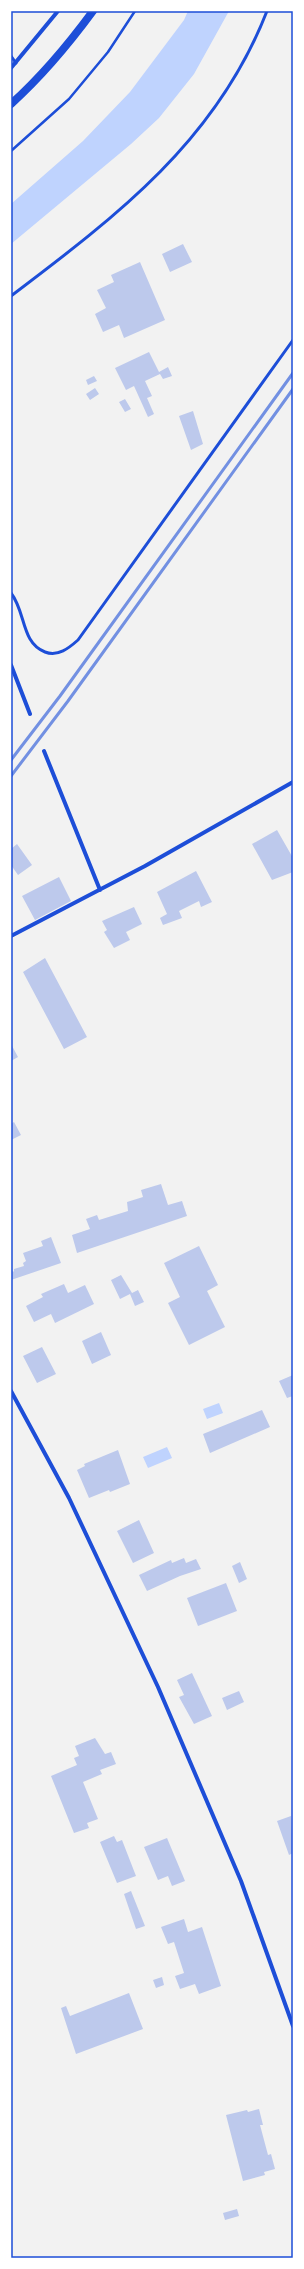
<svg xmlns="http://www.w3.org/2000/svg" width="304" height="2269" font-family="'IBM Plex Serif',serif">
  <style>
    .water { fill: #bfd3fe }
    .building { fill: #bdc9ec }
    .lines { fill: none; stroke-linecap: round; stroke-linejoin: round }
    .path { stroke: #1d4ed8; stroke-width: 2.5 }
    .service { stroke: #1d4ed8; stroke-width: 3 }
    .minor { stroke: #1d4ed8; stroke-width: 4 }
    .secondary { stroke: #1d4ed8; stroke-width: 8 }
    .rail { stroke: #7290e2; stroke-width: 3 }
    .neatline { fill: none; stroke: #1d4ed8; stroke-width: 1.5 }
  </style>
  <rect width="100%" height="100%" fill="#f2f2f2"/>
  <path class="water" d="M188,11H229L194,74L159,118L131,144L11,244V204L83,141L130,92L184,20Z
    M219,1403L223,1413L207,1419L203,1409Z
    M167,1447L172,1458L148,1468L143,1457Z"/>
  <path class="building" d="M183,244L192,262L170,272L162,254Z
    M140,262L165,320L124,338L119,325L103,332L95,314L106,308L97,290L114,282L111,275Z
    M149,352L159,372L168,367L172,376L163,379L160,374L145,381L152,396L147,398L154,414L148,417L134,386L126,390L115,368Z
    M94,376L97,381L88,385L86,380Z
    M95,388L99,394L90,400L86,394Z
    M125,399L131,409L125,412L119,402Z
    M193,411L203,444L191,450L179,416Z
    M277,830L293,858V872L272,880L252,844Z
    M17,844L32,865L18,875L11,865V849Z
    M196,871L212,902L201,907L199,901L179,911L182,918L163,925L160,918L167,914L157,892Z
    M59,877L71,901L35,920L22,896Z
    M134,907L142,924L126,932L130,940L114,948L104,932L107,930L102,921Z
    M45,958L87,1037L64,1049L23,972Z
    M11,1044L18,1057L11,1061Z
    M14,1122L21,1135L11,1140V1124Z
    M161,1184L168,1205L182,1201L187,1216L77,1253L72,1235L90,1229L86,1219L97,1215L99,1220L128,1211L127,1202L143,1197L141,1190Z
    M51,1237L61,1263L11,1280V1268L13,1272L14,1271V1269L24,1266L23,1263L26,1261L23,1253L43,1246L41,1241Z
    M199,1246L218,1285L207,1291L225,1327L189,1345L168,1303L180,1297L164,1263Z
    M121,1275L132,1293L138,1290L144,1302L135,1306L130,1294L120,1299L111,1280Z
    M64,1284L68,1293L85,1285L94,1304L55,1323L51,1314L34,1322L26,1306L43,1297L41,1294Z
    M101,1332L111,1355L92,1364L82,1341Z
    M42,1347L56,1374L37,1383L23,1356Z
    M293,1375V1396L287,1398L279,1381Z
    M262,1410L270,1427L210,1453L203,1434Z
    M118,1450L130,1484L110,1492L109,1490L89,1498L77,1470L85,1466L84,1464Z
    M139,1520L154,1553L133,1563L117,1531Z
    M184,1558L186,1563L196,1559L201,1569L180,1576L147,1591L139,1575L171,1560L172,1563Z
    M240,1562L247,1579L239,1583L232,1566Z
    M226,1583L237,1611L198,1626L187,1598Z
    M192,1673L212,1716L194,1724L179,1697L184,1695L177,1680Z
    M239,1691L244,1702L227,1710L222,1698Z
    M95,1738L105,1754L111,1752L116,1764L100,1770L102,1774L83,1782L98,1819L87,1823L89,1828L74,1833L51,1776L77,1765L74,1758L79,1756L75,1746Z
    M291,1816L293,1853L289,1855L277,1821Z
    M114,1836L117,1842L122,1840L136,1876L117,1883L100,1842Z
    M167,1838L185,1881L172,1886L168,1876L158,1880L144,1847Z
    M131,1891L145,1926L136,1929L124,1894Z
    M184,1919L188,1932L202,1927L221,1986L199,1994L195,1984L180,1989L175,1976L184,1973L174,1942L168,1944L161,1927Z
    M162,1977L164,1985L156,1988L153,1980Z
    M129,1993L143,2029L76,2054L61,2008L66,2006L70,2016Z
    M259,2109L263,2125H260L268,2155L271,2154L275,2169L264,2172L265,2175L243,2181L226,2115L247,2110L248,2112Z
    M237,2209L239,2216L225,2220L223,2213Z"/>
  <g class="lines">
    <path class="path" d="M11,151L69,99L108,52L135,11"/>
    <path class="service" d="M11,56L16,63
      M11,296C118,215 217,140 267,11
      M11,593C26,612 21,643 45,652C58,657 69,648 78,640L293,340"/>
    <path class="minor" d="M11,68L58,11
      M11,665L30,714
      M44,751L100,890
      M11,936L145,866L293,782
      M11,1391L69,1498L158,1687L241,1881L293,2026"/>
    <path class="secondary" d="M11,104C42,76 68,45 93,11"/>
    <path class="rail" d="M11,760L60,696L293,373
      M11,776L68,701L293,389"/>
  </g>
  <rect width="304" height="2269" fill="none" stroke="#ffffff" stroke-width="24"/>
  <rect x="12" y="12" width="280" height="2245" class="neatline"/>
</svg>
